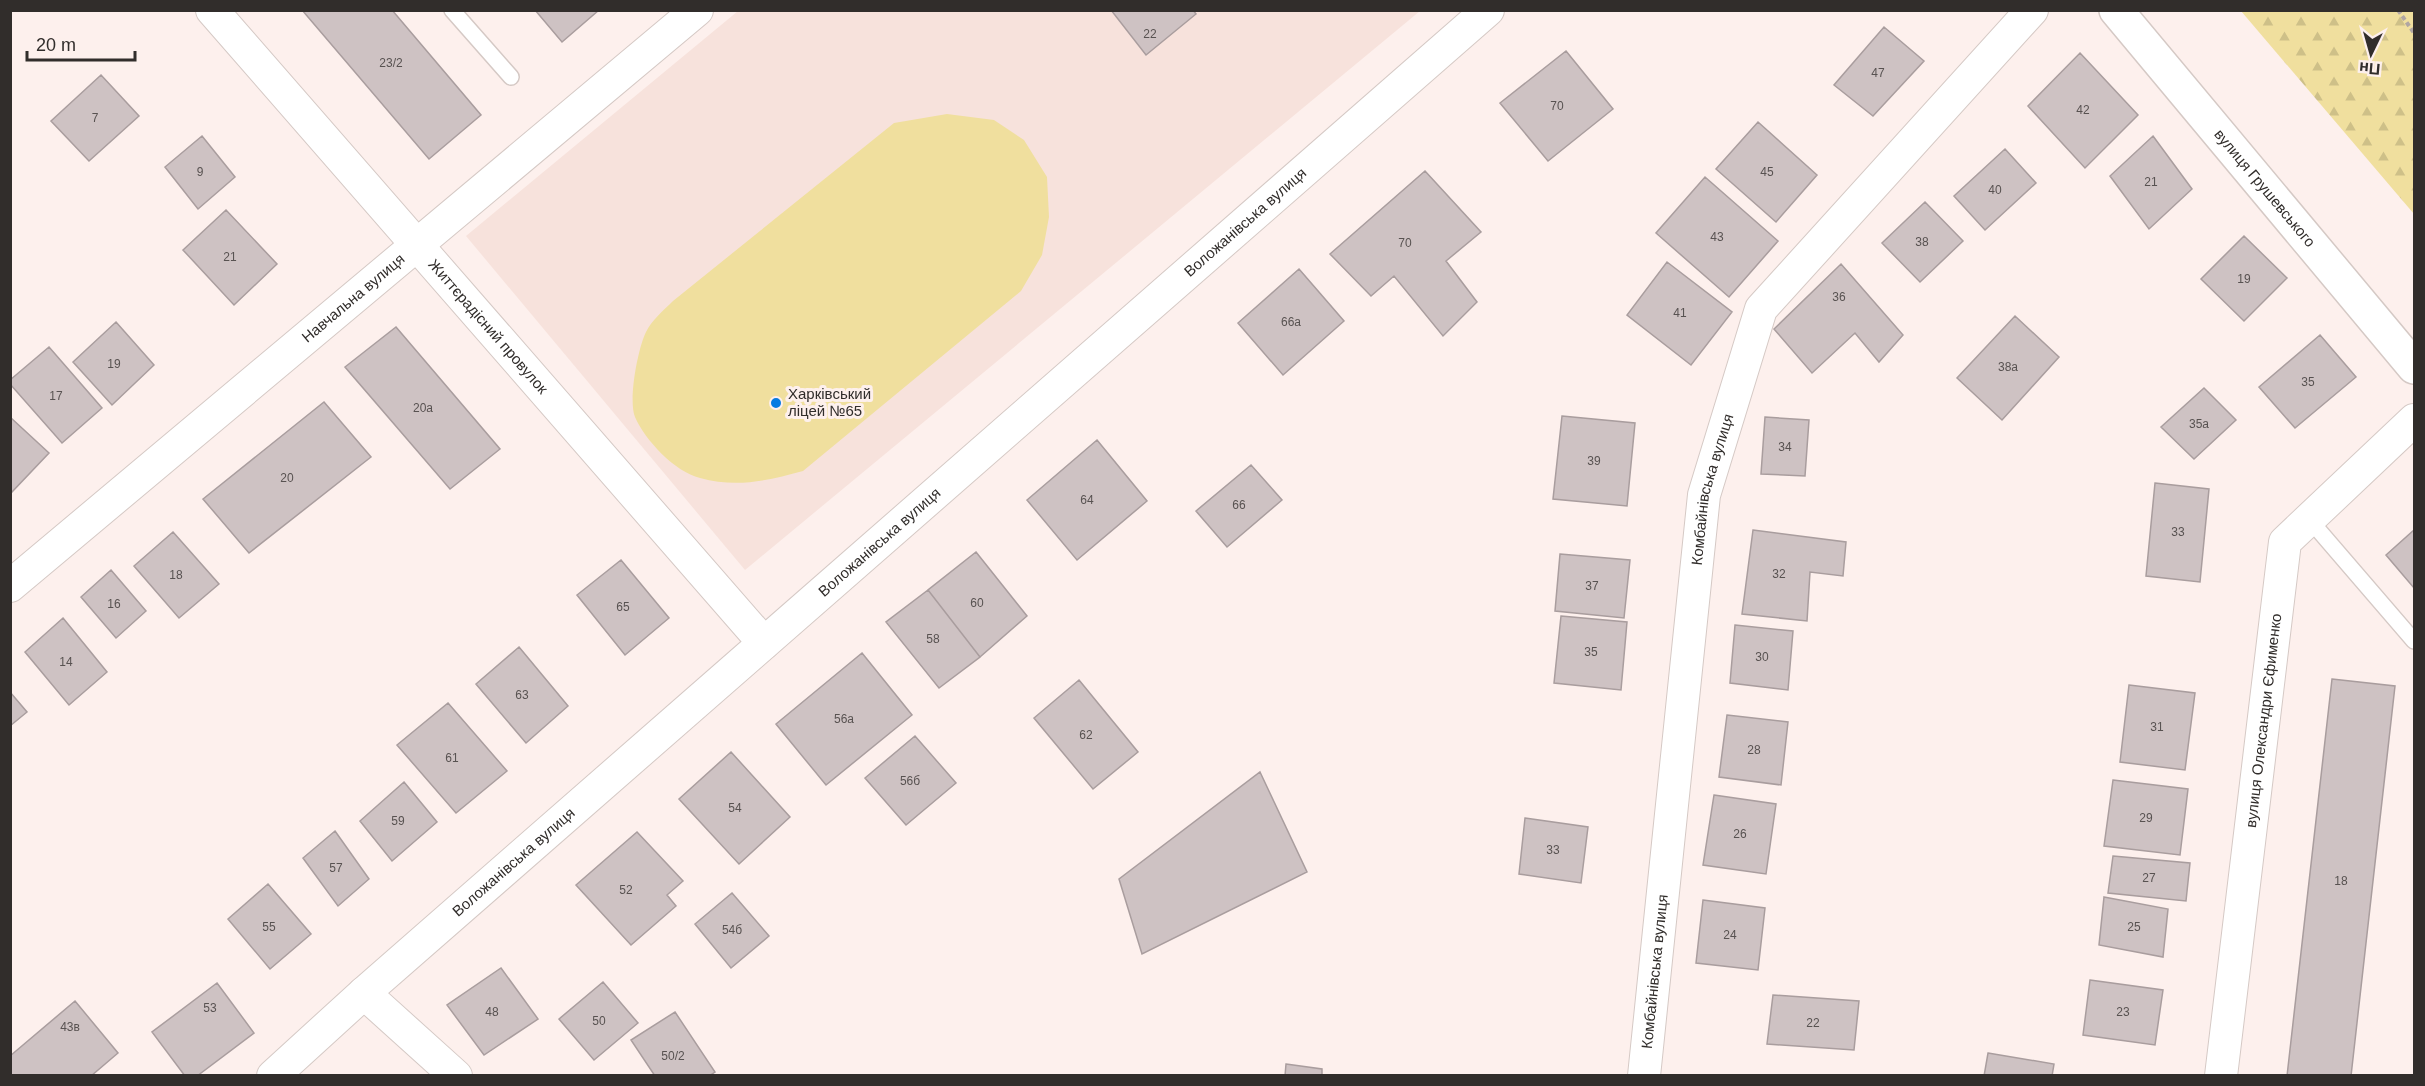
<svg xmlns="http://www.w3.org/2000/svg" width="2425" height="1086" font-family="Helvetica,sans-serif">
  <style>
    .built { fill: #f7e2dc }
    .forest { fill: url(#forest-firs) }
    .pitch { fill: #f0df9e }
    .building { fill: #cec2c3; stroke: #a99d9e; stroke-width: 1.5 }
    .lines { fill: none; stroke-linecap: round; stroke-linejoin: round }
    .service-casing { stroke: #d5c9c5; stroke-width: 18 }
    .minor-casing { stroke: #d5c9c5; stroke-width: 34 }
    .tertiary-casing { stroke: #d5c9c5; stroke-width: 36 }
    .path { stroke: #b0a6a3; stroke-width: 4; stroke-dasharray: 4.5 3; stroke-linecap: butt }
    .service { stroke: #fff; stroke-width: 15 }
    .minor { stroke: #fff; stroke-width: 32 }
    .tertiary { stroke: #fff; stroke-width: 33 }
    .poi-dot { fill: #067be2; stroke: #fdf0ed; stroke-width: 2 }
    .labels { text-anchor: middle; stroke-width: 6; stroke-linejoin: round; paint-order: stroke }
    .number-label { font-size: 12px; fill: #585251 }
    .street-label { font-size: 15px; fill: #312d2b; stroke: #fdf0ed }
    .poi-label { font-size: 15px; fill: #312d2b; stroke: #fdf0ed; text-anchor: start }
  </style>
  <defs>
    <pattern id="forest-firs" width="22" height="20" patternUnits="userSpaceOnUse" patternTransform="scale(1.5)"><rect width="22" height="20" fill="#f0df9e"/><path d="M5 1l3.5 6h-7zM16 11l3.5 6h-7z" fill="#cec088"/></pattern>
  </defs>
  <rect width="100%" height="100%" fill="#fdf0ed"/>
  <path class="built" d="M738,11H1420L745,570L466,236Z"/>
  <path class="forest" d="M2241,11H2414V214Z"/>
  <path class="pitch" d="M947,114L994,120L1024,140L1047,177L1049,217L1042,255L1021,291L803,471C767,481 736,488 700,478C675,472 645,440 635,417C628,400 638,348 646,332C651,321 664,310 673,301L894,123Z"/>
  <path class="building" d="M302,10H392L481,115L429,159Z
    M535,10H599L562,42Z
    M1111,10H1193L1196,14L1146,55Z
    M1884,27L1924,61L1873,116L1834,85Z
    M1566,51L1613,109L1548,161L1500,103Z
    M2080,53L2138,115L2085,168L2028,106Z
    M101,75L139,116L89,161L51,121Z
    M1758,122L1817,175L1776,222L1716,169Z
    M202,136L235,177L198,209L165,167Z
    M2153,136L2192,189L2149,229L2110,176Z
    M2005,149L2036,183L1985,230L1954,196Z
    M1425,171L1481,232L1446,261L1477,302L1443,336L1394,276L1371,296L1330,254Z
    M1705,177L1778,241L1729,297L1656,233Z
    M1925,202L1963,241L1920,282L1882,243Z
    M226,210L277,264L234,305L183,250Z
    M2244,236L2287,278L2244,321L2201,279Z
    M1667,262L1732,312L1691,365L1627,315Z
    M1841,264L1903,335L1879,362L1855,333L1812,373L1774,329Z
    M1299,269L1344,321L1283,375L1238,323Z
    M2015,316L2059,357L2002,420L1957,378Z
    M116,322L154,365L112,405L73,362Z
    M396,327L500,449L450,489L345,367Z
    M2320,335L2356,377L2295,428L2259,387Z
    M49,347L102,408L62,443L10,384V380Z
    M2204,388L2236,420L2194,459L2161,427Z
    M324,402L371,457L249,553L203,499Z
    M1562,416L1635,423L1627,506L1553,499Z
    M10,417L49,453L10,494Z
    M1765,417L1809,420L1805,476L1761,474Z
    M1097,440L1147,501L1077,560L1027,500Z
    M1251,465L1282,500L1227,547L1196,511Z
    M2155,483L2209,489L2200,582L2146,576Z
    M1753,530L1846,542L1843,576L1810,572L1807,621L1742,614Z
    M2414,530V588L2386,555Z
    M173,532L219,584L179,618L134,566Z
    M976,552L1027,616L980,657L928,590Z
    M1560,554L1630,560L1624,618L1555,611Z
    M621,560L669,618L625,655L577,595Z
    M111,570L146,611L116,638L81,597Z
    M928,590L980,657L939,688L886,622Z
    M1561,616L1627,622L1621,690L1554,683Z
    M63,618L107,672L69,705L25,652Z
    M1735,625L1793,631L1788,690L1730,683Z
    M519,647L568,706L526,743L476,684Z
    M862,653L912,715L826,785L776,724Z
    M2332,679L2395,686L2351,1076H2287Z
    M1079,680L1138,752L1093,789L1034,718Z
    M2129,685L2195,693L2185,770L2120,762Z
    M10,692L27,712L10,726Z
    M448,703L507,771L456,813L397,745Z
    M1727,715L1788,722L1781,785L1719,777Z
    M915,736L956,783L906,825L865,778Z
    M731,752L790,817L739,864L679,799Z
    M1260,772L1307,872L1142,954L1119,879Z
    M2113,780L2188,789L2180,855L2104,846Z
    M404,782L437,822L392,861L360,821Z
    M1714,795L1776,804L1766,874L1703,865Z
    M1525,818L1588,827L1581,883L1519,874Z
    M335,831L369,879L338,906L303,858Z
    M637,832L683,881L667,895L676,906L631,945L576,885Z
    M2113,856L2190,863L2186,901L2108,893Z
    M268,884L311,934L270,969L228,919Z
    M732,893L769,936L731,968L695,924Z
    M2104,897L2168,909L2163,957L2099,945Z
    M1703,900L1765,908L1758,970L1696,963Z
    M501,968L538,1019L484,1055L447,1005Z
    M2090,980L2163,990L2155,1045L2083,1035Z
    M603,982L638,1023L594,1060L559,1019Z
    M217,983L254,1033L197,1076H185L152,1032Z
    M1773,995L1859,1001L1854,1050L1767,1044Z
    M75,1001L118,1053L91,1076H10V1056Z
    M675,1012L715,1072L709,1076H655L631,1040Z
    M1988,1053L2054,1064L2052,1076H1984Z
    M1286,1064L1322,1069V1076H1285Z"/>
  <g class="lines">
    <g class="service-casing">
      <path id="service" d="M452,10L511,77
        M2309,519L2414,641"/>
    </g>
    <g class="minor-casing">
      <g id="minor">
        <path id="s1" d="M212,10L764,643"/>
        <path id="s2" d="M10,586L697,10"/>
        <path d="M364,993L456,1076"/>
        <path id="s3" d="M273,1076L364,993L1488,10"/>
        <path id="s4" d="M1644,1076L1704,495L1761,309L2032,10"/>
        <path id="s5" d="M2221,1076L2285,542L2414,420"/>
      </g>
    </g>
    <g class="tertiary-casing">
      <g id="tertiary">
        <path id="s6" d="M2116,10L2414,367"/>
      </g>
    </g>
    <path class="path" d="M2398,10L2414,33"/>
    <use href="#service" class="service"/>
    <use href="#minor" class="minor"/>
    <use href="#tertiary" class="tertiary"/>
  </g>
  <circle class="poi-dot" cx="776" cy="403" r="6"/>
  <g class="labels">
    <g class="number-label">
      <text x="1150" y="38">22</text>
      <text x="391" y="67">23/2</text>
      <text x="1878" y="77">47</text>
      <text x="1557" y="110">70</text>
      <text x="2083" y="114">42</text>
      <text x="95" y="122">7</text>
      <text x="200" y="176">9</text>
      <text x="1767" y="176">45</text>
      <text x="2151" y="186">21</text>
      <text x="1995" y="194">40</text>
      <text x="1717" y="241">43</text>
      <text x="1922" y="246">38</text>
      <text x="1405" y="247">70</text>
      <text x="230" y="261">21</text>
      <text x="2244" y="283">19</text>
      <text x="1839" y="301">36</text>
      <text x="1680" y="317">41</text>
      <text x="1291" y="326">66а</text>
      <text x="114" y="368">19</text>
      <text x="2008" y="371">38а</text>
      <text x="2308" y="386">35</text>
      <text x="56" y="400">17</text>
      <text x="423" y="412">20а</text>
      <text x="2199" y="428">35а</text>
      <text x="1785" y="451">34</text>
      <text x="1594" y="465">39</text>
      <text x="287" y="482">20</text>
      <text x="1087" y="504">64</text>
      <text x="1239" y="509">66</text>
      <text x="2178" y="536">33</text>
      <text x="1779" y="578">32</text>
      <text x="176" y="579">18</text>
      <text x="1592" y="590">37</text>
      <text x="977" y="607">60</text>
      <text x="114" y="608">16</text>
      <text x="623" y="611">65</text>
      <text x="933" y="643">58</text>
      <text x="1591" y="656">35</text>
      <text x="1762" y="661">30</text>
      <text x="66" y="666">14</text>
      <text x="522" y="699">63</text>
      <text x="844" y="723">56а</text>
      <text x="2157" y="731">31</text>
      <text x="1086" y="739">62</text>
      <text x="1754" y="754">28</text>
      <text x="452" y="762">61</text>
      <text x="910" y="785">56б</text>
      <text x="735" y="812">54</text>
      <text x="2146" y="822">29</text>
      <text x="398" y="825">59</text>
      <text x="1740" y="838">26</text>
      <text x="1553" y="854">33</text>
      <text x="336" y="872">57</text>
      <text x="2149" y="882">27</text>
      <text x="2341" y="885">18</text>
      <text x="626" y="894">52</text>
      <text x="269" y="931">55</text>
      <text x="2134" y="931">25</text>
      <text x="732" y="934">54б</text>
      <text x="1730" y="939">24</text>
      <text x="210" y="1012">53</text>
      <text x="492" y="1016">48</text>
      <text x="2123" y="1016">23</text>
      <text x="599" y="1025">50</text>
      <text x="1813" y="1027">22</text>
      <text x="70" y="1031">43в</text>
      <text x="673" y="1060">50/2</text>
    </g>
    <g class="street-label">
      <text dy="5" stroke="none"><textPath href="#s6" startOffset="232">вулиця Грушевського</textPath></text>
      <text dy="5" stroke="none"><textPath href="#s3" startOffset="1294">Воложанівська вулиця</textPath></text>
      <text dy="5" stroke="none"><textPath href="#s2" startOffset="448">Навчальна вулиця</textPath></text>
      <text dy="5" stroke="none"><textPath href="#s1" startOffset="420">Життєрадісний провулок</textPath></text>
      <text dy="5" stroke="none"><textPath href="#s4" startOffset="591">Комбайнівська вулиця</textPath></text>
      <text dy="5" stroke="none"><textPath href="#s3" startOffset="808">Воложанівська вулиця</textPath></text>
      <text dy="5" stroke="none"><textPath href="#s5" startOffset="358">вулиця Олександри Єфименко</textPath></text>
      <text dy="5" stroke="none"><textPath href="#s3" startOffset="322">Воложанівська вулиця</textPath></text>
      <text dy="5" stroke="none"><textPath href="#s4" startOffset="105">Комбайнівська вулиця</textPath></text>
    </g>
    <g class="poi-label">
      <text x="788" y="399">Харківський<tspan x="788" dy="17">ліцей №65</tspan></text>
    </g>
  </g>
  <rect width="2425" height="1086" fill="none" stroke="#312d2b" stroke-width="24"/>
  <g transform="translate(2371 54) rotate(185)" stroke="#fdf0ed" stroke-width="4.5" paint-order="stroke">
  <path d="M0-4.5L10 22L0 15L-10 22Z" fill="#312d2b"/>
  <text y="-9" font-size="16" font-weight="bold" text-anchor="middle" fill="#312d2b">Пн</text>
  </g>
  <path d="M27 51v9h108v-9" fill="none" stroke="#312d2b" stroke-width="3"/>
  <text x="36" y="51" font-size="18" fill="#312d2b" stroke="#fdf0ed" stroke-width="4.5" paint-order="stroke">20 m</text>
</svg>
